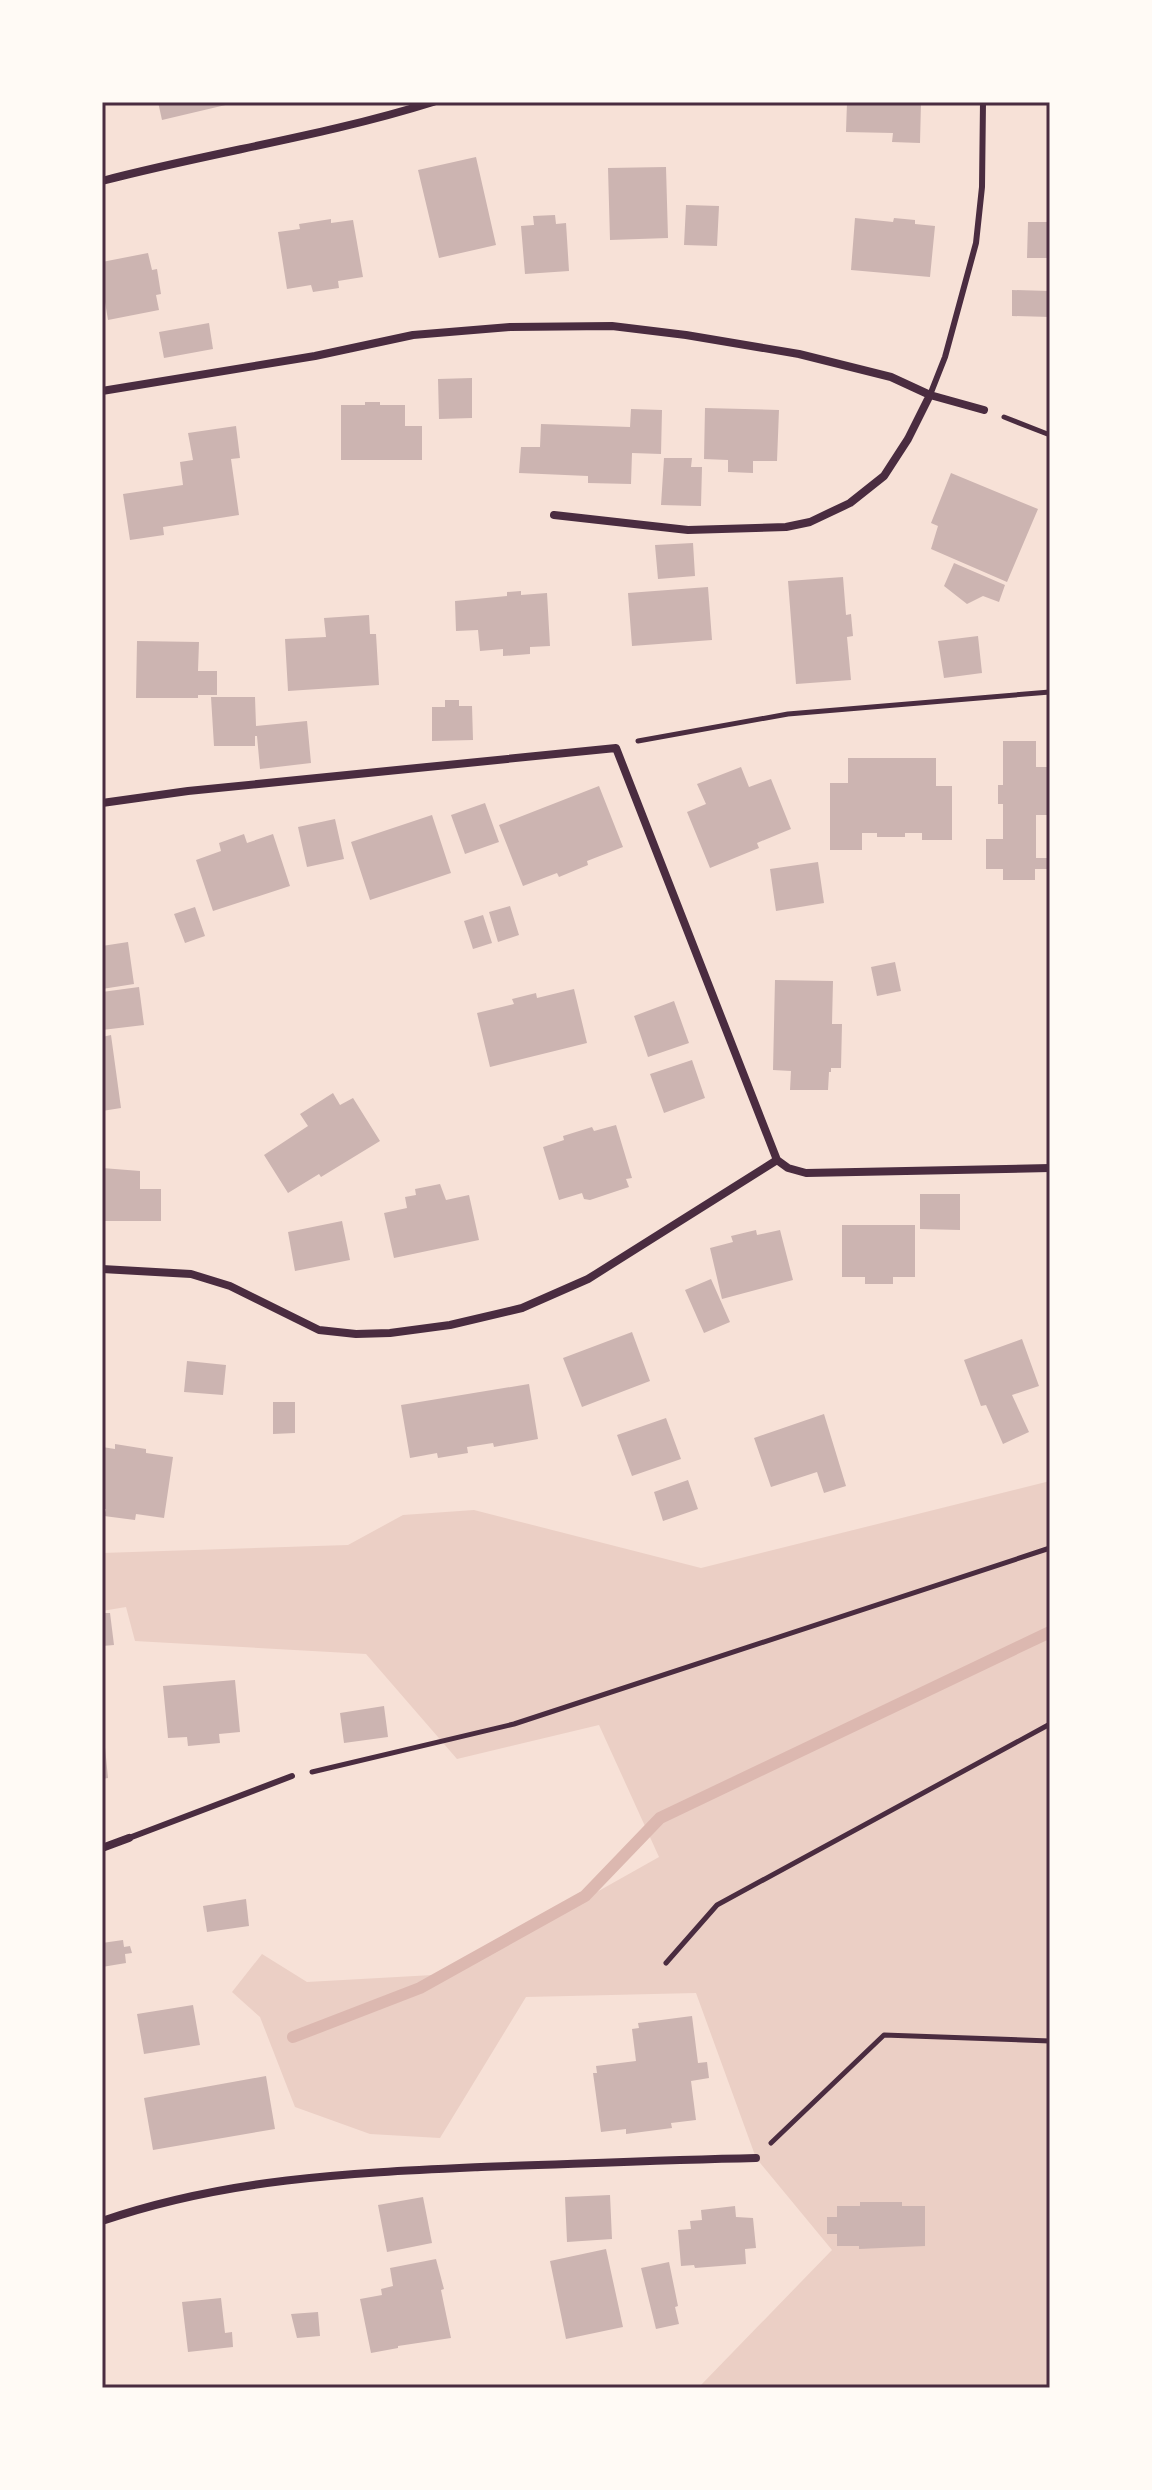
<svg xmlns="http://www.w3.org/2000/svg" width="1152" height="2490" font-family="Montserrat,sans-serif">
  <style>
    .green { fill: #ebcfc5 }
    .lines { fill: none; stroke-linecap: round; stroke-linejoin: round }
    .stream { stroke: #dcb8b0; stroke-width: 12 }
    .building { fill: #ccb4b1 }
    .path { stroke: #4a2c40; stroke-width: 5 }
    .service { stroke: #4a2c40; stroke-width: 6 }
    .minor { stroke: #4a2c40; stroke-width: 8 }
    .neatline { fill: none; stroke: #4a2c40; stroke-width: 3 }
  </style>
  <rect width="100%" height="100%" fill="#f7e1d7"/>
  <path class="green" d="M1050,1481V2388H688L701,2385L832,2250L756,2158L696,1993L526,1997L440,2138L370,2134L295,2107L260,2017L232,1992L262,1954L307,1982L451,1974L659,1857L599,1725L457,1759L366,1654L135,1641L126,1607L102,1611V1553L348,1545L403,1515L474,1510L701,1568Z"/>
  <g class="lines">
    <path class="stream" d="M293,2037L420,1988L585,1896L660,1818L1050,1632"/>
  </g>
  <path class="building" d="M158,102H234V103L162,120Z
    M847,102H921L920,143L892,142L893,133L846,132Z
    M476,157L496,245L439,258L418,170Z
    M666,167L668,238L610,240L608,168Z
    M686,205L719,206L717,246L684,245Z
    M555,215L556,224L566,223L569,271L525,274L521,226L534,225L533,216Z
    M855,218L893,222L894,218L915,220V224L935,226L930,277L851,270Z
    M331,219V223L353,220L363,277L338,281L339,288L313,292L311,285L287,289L278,232L300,229L299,224Z
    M1028,222H1050V258H1027Z
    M148,253L152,270L157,269L161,294L156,295L159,310L108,320L105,302L102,303V262Z
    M1012,290L1050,291V317L1012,316Z
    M209,323L213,349L164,358L159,332Z
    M472,378V418L439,419L438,379Z
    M365,402H380V405H405V426H422V460H341V405H365Z
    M705,408L779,410L777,461H753V473L728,472V460L704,459Z
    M631,409L662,410L661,454L632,453L631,484L588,483V476L519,473L521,447H540L541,424L630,427Z
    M236,426L240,458L231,459L239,515L163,527L164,535L130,540L123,494L183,485L180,462L193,460L188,433Z
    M664,458H692L691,467H702L701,506L661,505Z
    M951,473L1038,509L1007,582L931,549L938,526L931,523Z
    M693,543L695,576L658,579L655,545Z
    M954,563L1005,585L999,602L983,596L967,604L944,586Z
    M843,577L846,615L851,614L853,636L847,637L851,680L796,684L788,581Z
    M708,587L712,640L632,646L628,593Z
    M521,591V595L547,593L550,646L530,647V654L503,656V649L480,651L478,630L456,631L455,601L507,596V592Z
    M369,615L370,634H376L379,685L288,691L285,639L326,637L324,618Z
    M978,636L982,673L944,678L938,641Z
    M137,641L199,642L198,671H217V695H198V698H136Z
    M211,697H255L256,726L307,721L311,763L260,769L257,736H255V746H214Z
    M445,700H459V706H472L473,740L432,741V707H445Z
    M1003,741H1036V767H1050V815H1036V858H1050V869H1035V880H1003V869H986V839H1003V804H998V785H1003Z
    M848,758H936V786H952V840H922V833H905V837H877V833H862V850H830V783H848Z
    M741,767L749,787L771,779L791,829L757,843L759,848L710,868L687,812L706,804L697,784Z
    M599,786L623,847L587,861L588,865L559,877L557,873L523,886L499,825Z
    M485,803L499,842L465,854L451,815Z
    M432,815L451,873L370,900L351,842Z
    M335,819L344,859L307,867L298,827Z
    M244,834L247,843L273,834L290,886L213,911L196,860L221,851L219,843Z
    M818,862L824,903L776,911L770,869Z
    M510,906L519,935L498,942L489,912Z
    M195,907L205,936L185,943L174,914Z
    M483,915L492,943L473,949L464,921Z
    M128,942L134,984L102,989V946Z
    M895,962L901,991L877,996L871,967Z
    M775,980L833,981L832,1024H842L841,1068H831V1072H829L828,1090H790L791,1071L773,1070Z
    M139,987L144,1025L102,1030V992Z
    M574,989L587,1043L490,1067L477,1013L514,1004L512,999L536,993L537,998Z
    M674,1001L689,1043L648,1057L634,1016Z
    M111,1035L121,1108L102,1111V1037Z
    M692,1060L705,1098L664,1113L650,1074Z
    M333,1093L340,1105L353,1098L380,1141L321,1177L319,1174L288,1193L264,1155L308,1126L300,1114Z
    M616,1125L632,1178L626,1179L629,1187L590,1200L584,1199L582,1193L559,1200L543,1147L564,1140L563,1136L592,1127L594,1131Z
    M102,1168L140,1171V1189H161V1221H102Z
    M440,1184L446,1200L469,1195L479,1240L394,1258L384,1213L407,1208L405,1197L416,1195L415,1189Z
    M920,1194H960V1230L920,1229Z
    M342,1221L350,1260L295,1271L288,1232Z
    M842,1225H915V1277H893V1284H865V1277H842Z
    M756,1230L757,1235L780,1230L793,1280L722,1299L710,1248L733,1242L731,1236Z
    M711,1279L730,1322L704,1333L685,1290Z
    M632,1332L650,1381L582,1407L563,1358Z
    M1022,1339L1039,1386L1012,1395L1029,1432L1003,1444L986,1405L981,1406L964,1360Z
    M187,1361L226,1365L223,1395L184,1392Z
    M529,1384L538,1439L494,1447L493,1443L467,1447L468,1453L438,1458L437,1453L410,1458L401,1405Z
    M273,1402H295V1433L273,1434Z
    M824,1414L846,1486L824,1493L817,1472L771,1487L754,1438Z
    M666,1418L681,1459L632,1476L617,1435Z
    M115,1444L146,1449V1453L173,1457L164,1518L136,1514L135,1520L104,1516L106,1509H102V1447L115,1449Z
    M688,1480L698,1509L663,1521L654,1492Z
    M102,1613H110L114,1645L102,1646Z
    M235,1680L240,1732L219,1734L220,1743L188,1746L187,1737L168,1738L163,1686Z
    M384,1706L388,1737L344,1743L340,1713Z
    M102,1737H104L108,1778L102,1779Z
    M246,1899L249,1926L207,1932L203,1906Z
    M123,1940L124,1947L130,1946L132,1953L125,1954L126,1963L102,1967V1943Z
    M193,2005L200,2045L144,2054L137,2014Z
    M692,2016L698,2063L707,2062L709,2078L691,2081L696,2120L671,2123L672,2128L626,2134V2129L601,2132L593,2073H597L596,2066L636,2061L632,2029L639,2028L638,2023Z
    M266,2076L275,2129L153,2150L144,2098Z
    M610,2195L612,2239L567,2242L565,2197Z
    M423,2197L432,2243L387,2252L378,2205Z
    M860,2202H902V2206H925V2246L859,2249V2246H837V2234H827V2217H837V2206H860Z
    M735,2206L736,2217L753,2218L756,2248L745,2249L746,2264L695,2268L694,2265L681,2266L678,2230L691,2229L690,2221L702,2220L701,2210Z
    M606,2249L623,2327L566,2339L550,2261Z
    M436,2259L444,2289L441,2290L451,2338L398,2346V2348L371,2353L360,2299L382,2295L381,2289L393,2286L390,2268Z
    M669,2262L678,2306L675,2307L679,2324L656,2329L641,2268Z
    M221,2298L225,2333L232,2332L233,2347L188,2352L182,2302Z
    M318,2312L320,2336L297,2338L291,2314Z"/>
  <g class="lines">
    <path class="path" d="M1004,417L1050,435
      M638,741L788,714L1050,692
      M312,1772L514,1724L1050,1548
      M666,1963L717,1905L1050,1724
      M771,2143L884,2035L1050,2041"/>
    <path class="service" d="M930,395L945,357L976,243L982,187L983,102
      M129,1838L292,1776"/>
    <path class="minor" d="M102,181C212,152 325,136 433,102
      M102,391L315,356L413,335L510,327L612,326L686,335L799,354L891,377L930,395L984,410
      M554,515L688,530L786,527L810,522L850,503L884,476L908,439L930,395
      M102,803L188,791L616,748L777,1160L788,1168L806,1173L1050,1168
      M102,1269L191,1274L230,1286L319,1330L356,1334L390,1333L450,1325L522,1308L588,1279L777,1160
      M102,1848L129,1838
      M102,2221C228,2178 350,2173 481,2167C573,2164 664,2160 756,2158"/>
  </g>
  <rect width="1152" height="2490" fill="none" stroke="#fffaf5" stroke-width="208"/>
  <rect x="104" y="104" width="944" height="2282" class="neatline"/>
</svg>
